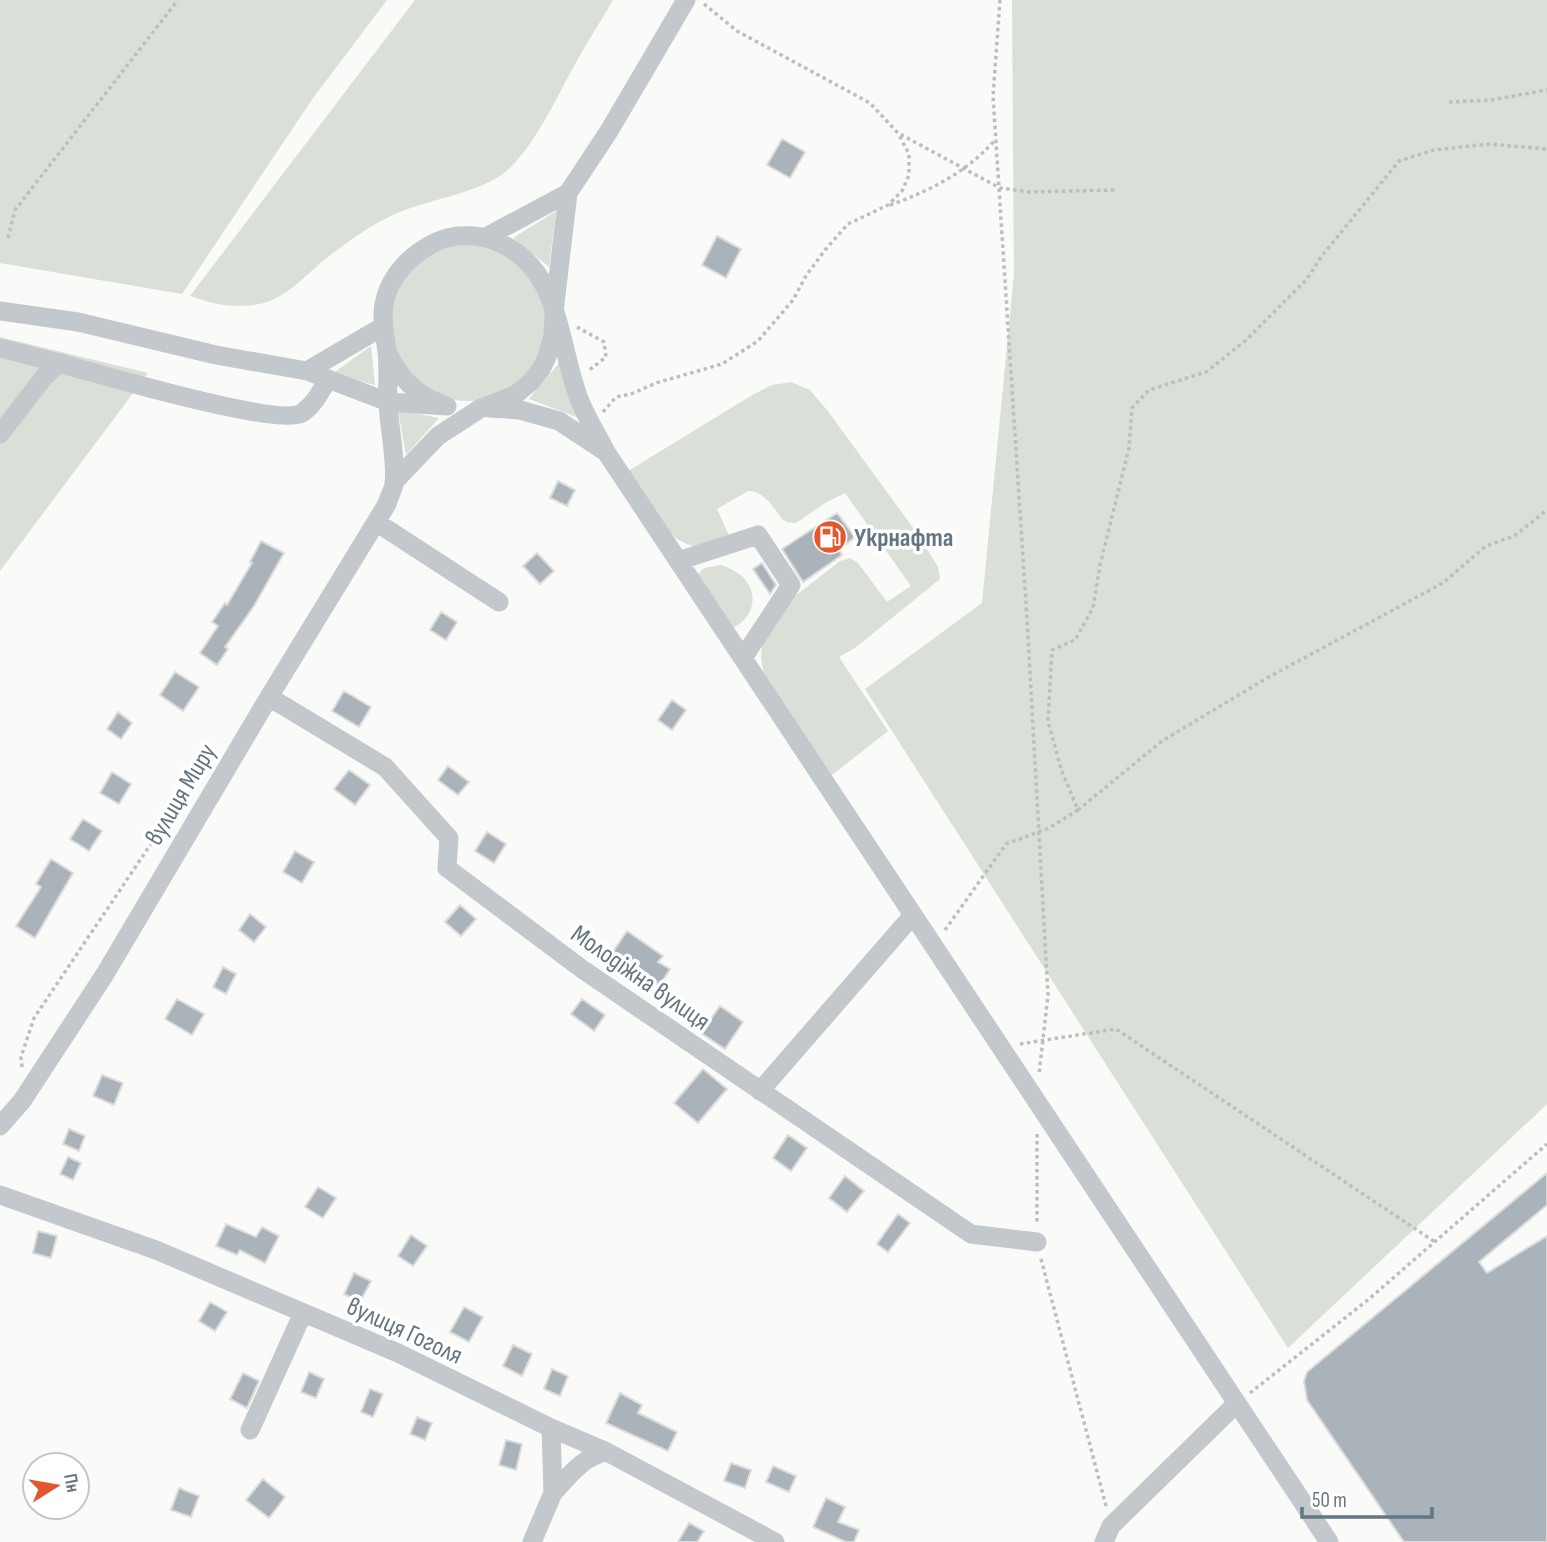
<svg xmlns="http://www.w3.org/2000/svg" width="1547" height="1542" font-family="'Sofia Sans Condensed',sans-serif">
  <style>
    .green { fill: #dadfd7 }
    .building { fill: #aab3b9; stroke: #dcdcda; stroke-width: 2 }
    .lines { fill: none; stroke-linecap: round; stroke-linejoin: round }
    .path { stroke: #bbbfc2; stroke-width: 3.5; stroke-dasharray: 3.5 3.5; stroke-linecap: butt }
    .minor { stroke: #c3c8cc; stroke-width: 19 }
    .labels { text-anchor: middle; stroke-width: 7; stroke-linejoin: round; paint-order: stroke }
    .poi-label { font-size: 26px; font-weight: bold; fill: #657683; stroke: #fff; text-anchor: start }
    .street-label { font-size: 26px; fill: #657683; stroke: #fff }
  </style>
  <rect width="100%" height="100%" fill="#fafaf8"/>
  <path class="green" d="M0,0H387L313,98L182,294L0,263Z
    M415,0H613C600,23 585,45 573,68C554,102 538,139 511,167C486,193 426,199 393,215C369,226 344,244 323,261C306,275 288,295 267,302C240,310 215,305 190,296Z
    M1012,0H1547V1104L1288,1348L865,689L982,603L1014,274Z
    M556,211L549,267L513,238Z
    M390 323a78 78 0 1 1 156 0a78 78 0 1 1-156 0Z
    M0,337L148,373L0,571Z
    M371,346L375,385L332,374Z
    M559,363L579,418L529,399Z
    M791,382L810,390L827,410L919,536L938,567L940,579L855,648L839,657L888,731L827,779L770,687L763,671L761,657L762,645L790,600L840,561L850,558L858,563L887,602L911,586L845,493L825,503L796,523L787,522L782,519C774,508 763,490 748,491L717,509L731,540C723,542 713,546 705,547C665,548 644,500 625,473L754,394L772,385Z
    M398,410L439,418L406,455Z
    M721,565C732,569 743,574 749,585C759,603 747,625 728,629L694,578L704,568Z"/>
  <path class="building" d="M782,139L805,152L790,178L767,165Z
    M717,236L741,249L726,278L702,265Z
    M558,481L575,490L567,506L550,498Z
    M837,513L855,537L839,550L842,555L803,582L782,549Z
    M261,541L284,553L254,606L225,647L228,649L217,665L200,653L218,626L212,622L225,603L227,605L252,563L250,562Z
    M537,553L554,571L540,584L523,566Z
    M762,563L776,585L770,594L753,569Z
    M441,612L457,622L446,640L430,630Z
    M175,672L199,687L183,711L160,695Z
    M344,691L371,707L359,727L332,711Z
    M672,700L686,710L672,730L658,720Z
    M118,712L132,723L121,739L107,729Z
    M448,766L469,782L458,795L438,780Z
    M349,770L370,785L355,805L334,789Z
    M112,772L131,784L119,804L100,793Z
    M83,819L102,831L89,851L70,839Z
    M487,832L506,844L494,863L475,851Z
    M295,851L314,862L302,883L283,872Z
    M51,859L73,873L35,938L16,926L41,887L36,884Z
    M460,905L476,919L461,936L445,922Z
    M250,914L266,927L254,942L239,930Z
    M627,931L663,956L658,962L670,969L658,988L645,980L643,983L608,959Z
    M223,967L236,974L226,994L213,987Z
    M177,999L204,1014L192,1035L165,1019Z
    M582,999L605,1015L594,1031L571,1014Z
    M720,1006L743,1022L725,1049L701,1033Z
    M703,1069L727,1089L698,1123L674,1103Z
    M102,1075L123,1083L114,1105L93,1096Z
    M69,1129L85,1136L79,1151L63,1144Z
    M788,1135L807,1148L791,1171L773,1158Z
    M68,1157L81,1163L73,1180L60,1174Z
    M1547,1173V1205L1479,1262L1487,1273L1547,1236V1542H1404L1307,1400L1304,1381L1307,1372Z
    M845,1176L864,1191L847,1212L829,1198Z
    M318,1187L336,1198L323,1218L305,1207Z
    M898,1214L910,1223L888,1252L877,1244Z
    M226,1224L256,1237L262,1227L279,1236L265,1263L240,1250L237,1255L216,1246Z
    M38,1231L57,1236L51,1258L33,1253Z
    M411,1235L427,1246L413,1266L398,1256Z
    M354,1273L371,1281L360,1302L344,1294Z
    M210,1302L227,1312L215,1331L199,1321Z
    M464,1307L483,1317L469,1342L450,1332Z
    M513,1345L532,1354L522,1376L503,1366Z
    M552,1369L568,1376L560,1396L544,1389Z
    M309,1372L324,1379L316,1398L301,1392Z
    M243,1373L259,1381L247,1408L230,1399Z
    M370,1389L383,1394L373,1417L361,1412Z
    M620,1393L642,1405L638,1413L677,1432L668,1451L606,1423Z
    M417,1417L432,1423L425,1440L410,1434Z
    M506,1440L522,1444L516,1470L499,1465Z
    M731,1463L751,1470L745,1488L724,1481Z
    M773,1466L796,1476L789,1492L766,1482Z
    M263,1479L285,1497L269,1518L246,1500Z
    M179,1488L199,1496L191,1517L171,1510Z
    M826,1498L845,1507L838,1522L859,1530L854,1542H846L813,1527Z
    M689,1523L704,1531L697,1542H678Z"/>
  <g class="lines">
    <path class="path" d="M1000,0L993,96L1027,619L1048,995L1039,1074
      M704,4L737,31L870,103L898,133L1000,188L1029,192L1115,190
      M1449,102L1491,100L1547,90
      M890,205C930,191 967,172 995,140
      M8,238L15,210L178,0
      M577,327L604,342L606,357L588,371
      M603,412L616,397L631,394L656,383L722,364L758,341L793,300L806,276L825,250L848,224L888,205L902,191L909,175V154L899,135
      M1078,810L1162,741L1267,678L1443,583L1486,546L1514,536L1547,510
      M945,930L1006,844L1049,828L1078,810L1061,769L1048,721L1052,650L1075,640L1093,608L1100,565L1129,448L1132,408L1149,390L1206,372L1245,341L1307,279L1321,257L1399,161L1434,150L1488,144L1547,149
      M1020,1044L1116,1029L1435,1242
      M22,1067L21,1057L34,1018L216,747
      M1037,1134V1224
      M1041,1259L1106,1506
      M1250,1393L1369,1299L1547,1144"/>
    <path class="minor" d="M486,237L568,193
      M0,311L78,322L216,355L307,371L388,402L447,406
      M0,348L59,363
      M389,355C400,378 415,394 439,403
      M307,371L382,327
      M489,408L520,410L559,421L606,452
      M0,434L44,377L59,363C95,373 278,427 302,413C314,405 321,391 328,379
      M394,482L438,436L481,408L515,395L531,382L541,369L547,357L553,336L554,312L568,193L609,131L686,0
      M376,522L499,602
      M678,561L758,535L791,585L743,658
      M269,697L385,767L449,838L447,868L582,969L971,1234L1037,1242
      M760,1091L913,915
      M0,1126L22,1101L105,974L269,697L387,504C389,497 393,490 394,484C397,466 389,425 388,404C387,387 389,369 387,351C385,335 381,321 384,304C389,276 411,254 436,242C453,234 476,234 493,240C558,264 557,333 576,390C582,411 596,432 606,452L1329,1542
      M0,1195L156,1250L398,1353L551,1428L607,1452L775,1542
      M250,1430L303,1313
      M553,1493C569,1476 583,1456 607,1452
      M532,1542L553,1493L551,1428
      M1104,1542L1111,1526L1237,1403"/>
  </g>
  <defs>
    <g id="fuel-disc" transform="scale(1.75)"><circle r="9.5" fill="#e4572e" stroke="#fff"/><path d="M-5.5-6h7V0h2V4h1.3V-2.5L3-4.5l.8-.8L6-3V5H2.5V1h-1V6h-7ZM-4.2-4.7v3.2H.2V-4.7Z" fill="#fff"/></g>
  </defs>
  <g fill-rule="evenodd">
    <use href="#fuel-disc" x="830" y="537"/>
  </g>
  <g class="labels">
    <g class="poi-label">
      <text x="854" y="546">Укрнафта</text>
    </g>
    <g class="street-label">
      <text transform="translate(180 794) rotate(-59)" y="9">вулиця Миру</text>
      <text transform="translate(641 977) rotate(35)" y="9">Молодіжна вулиця</text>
      <text transform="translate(405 1330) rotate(25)" y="9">вулиця Гоголя</text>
    </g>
  </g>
  <g transform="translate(56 1486) rotate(79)"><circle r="33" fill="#ffffff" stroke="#c1c8cd" stroke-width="2"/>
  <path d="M0-5L12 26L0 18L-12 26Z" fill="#e4572e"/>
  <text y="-10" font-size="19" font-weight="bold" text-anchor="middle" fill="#657683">Пн</text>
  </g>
  <path d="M1302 1507v10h130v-10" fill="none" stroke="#657683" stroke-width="3.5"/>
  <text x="1312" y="1507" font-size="21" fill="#657683" stroke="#ffffff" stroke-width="5" paint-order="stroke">50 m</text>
</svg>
